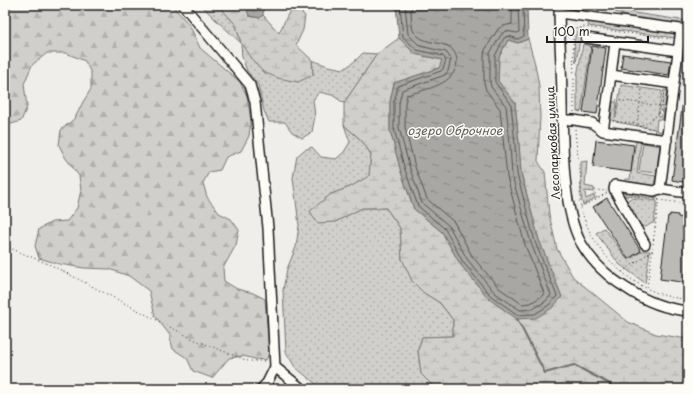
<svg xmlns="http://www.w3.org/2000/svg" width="693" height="394" font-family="'Playpen Sans',sans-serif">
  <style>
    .green { fill: url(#green-dots); stroke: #767674 }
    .forest { fill: url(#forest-firs); stroke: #767674 }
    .wetland { fill: url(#wetland-marsh); stroke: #767674 }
    .pitch { fill: #d0cfcc; stroke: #767674 }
    .water { fill: url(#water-ripples); stroke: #706f6d }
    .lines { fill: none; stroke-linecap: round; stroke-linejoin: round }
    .shore { stroke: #545452; stroke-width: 1 }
    .stream { stroke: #706f6d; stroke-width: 2 }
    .building { fill: #bbbab6; stroke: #1c1c1c }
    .minor-casing { stroke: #1c1c1c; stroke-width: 12 }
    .path { stroke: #1c1c1c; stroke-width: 1; stroke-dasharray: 1 3; stroke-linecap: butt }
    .minor { stroke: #fdfcf7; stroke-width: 9 }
    .labels { text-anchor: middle; stroke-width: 3; stroke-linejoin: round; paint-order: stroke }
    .street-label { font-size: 11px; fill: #1c1c1c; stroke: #fdfcf7 }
    .water-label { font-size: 12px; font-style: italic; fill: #5b5b59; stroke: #fdfcf7 }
  </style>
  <defs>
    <pattern id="green-dots" width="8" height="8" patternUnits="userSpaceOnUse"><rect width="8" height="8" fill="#d0cfcc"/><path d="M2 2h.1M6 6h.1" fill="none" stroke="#b2b1af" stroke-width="1.8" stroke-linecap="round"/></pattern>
    <pattern id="forest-firs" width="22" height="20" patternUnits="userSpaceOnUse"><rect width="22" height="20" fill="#d0cfcc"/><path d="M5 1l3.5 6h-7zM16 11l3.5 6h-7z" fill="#b2b1af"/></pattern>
    <pattern id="wetland-marsh" width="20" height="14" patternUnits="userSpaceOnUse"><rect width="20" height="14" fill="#d0cfcc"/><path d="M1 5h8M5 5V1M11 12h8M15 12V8" fill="none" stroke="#b2b1af"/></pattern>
    <pattern id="water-ripples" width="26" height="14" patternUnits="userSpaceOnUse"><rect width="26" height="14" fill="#a8a7a3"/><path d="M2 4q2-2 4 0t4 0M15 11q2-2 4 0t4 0" fill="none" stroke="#888784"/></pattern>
  </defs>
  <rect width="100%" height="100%" fill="#f0eeea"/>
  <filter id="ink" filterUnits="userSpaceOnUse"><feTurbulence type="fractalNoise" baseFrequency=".025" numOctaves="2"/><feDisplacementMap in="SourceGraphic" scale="8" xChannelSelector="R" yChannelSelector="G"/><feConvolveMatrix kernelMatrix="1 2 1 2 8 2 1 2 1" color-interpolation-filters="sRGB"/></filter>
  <g filter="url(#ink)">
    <path class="green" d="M201,5H218L236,25L241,43L313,75L312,60L328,66L344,69L355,61L363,53L377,54L344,103L332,95L319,92L313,100L315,116L312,132L302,138L292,132L285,122H269L264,111L258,85L247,71L242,57L241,43L215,19Z
      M621,7H625L634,13L688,21V25L630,17L615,12Z
      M589,21L673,32L675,36V38L588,26Z
      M582,28L576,63C576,52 570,33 582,28Z
      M583,44L591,46L581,112L577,111V76Z
      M621,85L662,91L658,116L661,117L664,90H667L663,120L657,119L656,130L662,132L661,137L654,136L655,129L616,122V121L611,120L613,102H617L615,117H616Z
      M344,125L361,140L371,154L369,177L350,187L331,194L335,222L362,208H386L400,228L402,259L424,293L440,303L453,320V336L422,337L418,350L421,374L436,389H322L295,367L286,352L283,290L287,269L296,247L299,225L293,178L297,156L304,150L312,147L321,157L336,159L344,152L350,142Z
      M636,141L641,142L637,173L656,176L654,185L652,187L628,184L625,181V179H630Z
      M587,161L585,186L594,188V192L585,191L586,199L594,195L595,198L583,205L581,198V162Z
      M626,192H628L657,195V199L628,195L624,197Z
      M631,198L657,201L654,223H652L646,227L641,226L626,201Z
      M604,228L628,260L642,251H650L645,283L619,264L596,233Z"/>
    <path class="forest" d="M5,5C11,5 23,7 27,5H172L190,26L200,48L240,82L247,96L251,121L249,136L241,151L226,157L220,170L209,172L203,183L207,197L219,213L231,219L239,230L236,245L223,268L224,281L237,289L253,293L265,299L269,353L266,360L255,359L243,356L229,358L212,378L193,371L187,358L173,349L169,334L155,316L149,291L129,276L109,269L84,268L59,264L39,258L35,246L39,229L52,222L67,221L77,208L81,190L79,176L65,157L59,145L61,130L75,118L83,102L91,89V73L85,61L66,53H47L32,65L24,84L27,107L21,121L5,126Z"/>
    <path class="wetland" d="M218,5H246L249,16L260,18L263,15L279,33L288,14L296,7L305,16L303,30L296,45L312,60L313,75L298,82L278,78L263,72L250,57L241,43L236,25Z
      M399,38L415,54L442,60L440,68L394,83L390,102V130L401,172L414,209L442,232L460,264L489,299L518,319L562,297L539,240L521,173L519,143L515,103L498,81L499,57L508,40L518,43L528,39L535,64L539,86L540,117L538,161L545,172L549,214L557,249L573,277L628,322L656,334L688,339V389H436L421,374L418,350L422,337L453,336V320L440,303L424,293L412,281L402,259L400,228L386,208H362L335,222L317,223L310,211L331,194L350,187L369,176L371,154L361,140L344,125V103L377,54Z"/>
    <path class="pitch" d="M643,143L660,146L656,173L639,171Z"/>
    <path class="water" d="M246,5H264L263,15L260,18L249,16Z
      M396,5H527L528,39L518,43L508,40L499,57L498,81L515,103L519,143L521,173L539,240L562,297L552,308L536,318L517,319L489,299L460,264L442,232L414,209L401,172L390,130V102L394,83L439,68L442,60L415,54L399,38Z"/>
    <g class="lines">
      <path class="shore" d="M400,5L403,37L417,50L443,56L446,60L443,69L441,71L398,86L394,102V129L405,170L418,206L445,229L463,262L491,296L518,315L535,314L549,305L557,296L535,242L517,174L515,144L511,104L495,82V56L504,38L509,36L518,39L524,36L523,5
        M405,5L408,34L420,46L446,52L451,59L448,71L445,75L402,90L399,103V128L410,169L422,203L449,226L467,259L495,293L520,310L533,309L546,301L551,295L531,243L512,176L510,144L506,106L491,87L490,82V53L501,35L506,31L517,33L519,32L518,5
        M411,5C411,11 411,28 414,32C423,44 436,41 448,46C453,49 457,55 457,61C456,85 426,89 407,95L405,103V128L415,167L427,199L454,222L472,256L499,288L522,304L531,303L542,296L544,293L525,245L507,177L500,109L486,90L484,83V56L485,50L498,29L503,26L512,24V5"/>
      <path class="stream" d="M517,319L545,373L574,365L610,384L611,389"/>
    </g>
    <path class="building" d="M592,46L606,48L597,114L583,112Z
      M623,54L671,61L669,75L621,68Z
      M685,87H688V183L672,180Z
      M596,140L634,145L631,172L593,167Z
      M607,198L641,251L628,259L593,207Z
      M670,214L678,215V217L688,219V283L660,279L668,216H670Z"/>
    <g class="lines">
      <g class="minor-casing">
        <path id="minor" d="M183,5L250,85L255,102L268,228L275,367L267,383L261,389
          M559,5C559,37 562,70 562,102C563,143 562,208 581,243C592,262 608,277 626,288C645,301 665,309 688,311
          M559,13L688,30
          M586,38L615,42
          M611,75L615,42L678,51
          M563,120H574L592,123L603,131L667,140
          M603,131L611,75L674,84
          M660,189L681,29
          M645,244L614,189L615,185L654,191L660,189L688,193
          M275,367L302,389"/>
      </g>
      <path class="path" d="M584,5L587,6V8
        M682,85L687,49
        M616,100L640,103L642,89
        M574,112V82L573,35L575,29L584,27L671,39
        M613,121L637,124L640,103L661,106
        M638,124L644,125L660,113L664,91
        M637,125V126L655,129V130
        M575,129C576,146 579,163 581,180C581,189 579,199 581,208C592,254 639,298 688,299
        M627,197L629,196L688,204
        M597,198L595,194V190L607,191
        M581,207L607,193
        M653,244L659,197
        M5,246L53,266L193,339L248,361H266
        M622,272L652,251H651
        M647,287L653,247"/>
      <use href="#minor" class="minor"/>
    </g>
  </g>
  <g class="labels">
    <g class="street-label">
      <text transform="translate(553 143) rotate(-93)" y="4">Лесопарковая улица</text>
    </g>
    <g class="water-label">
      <text x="455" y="135">озеро Оброчное</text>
    </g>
  </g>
  <rect width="693" height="394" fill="none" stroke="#fdfcf7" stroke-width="20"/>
  <rect x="10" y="10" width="673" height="374" fill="none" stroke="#1c1c1c" stroke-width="1.5" filter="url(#ink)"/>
  <path d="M547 36v6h101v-6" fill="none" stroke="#1c1c1c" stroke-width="2"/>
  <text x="553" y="36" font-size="12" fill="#1c1c1c" stroke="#fdfcf7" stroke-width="3" paint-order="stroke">100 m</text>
</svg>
